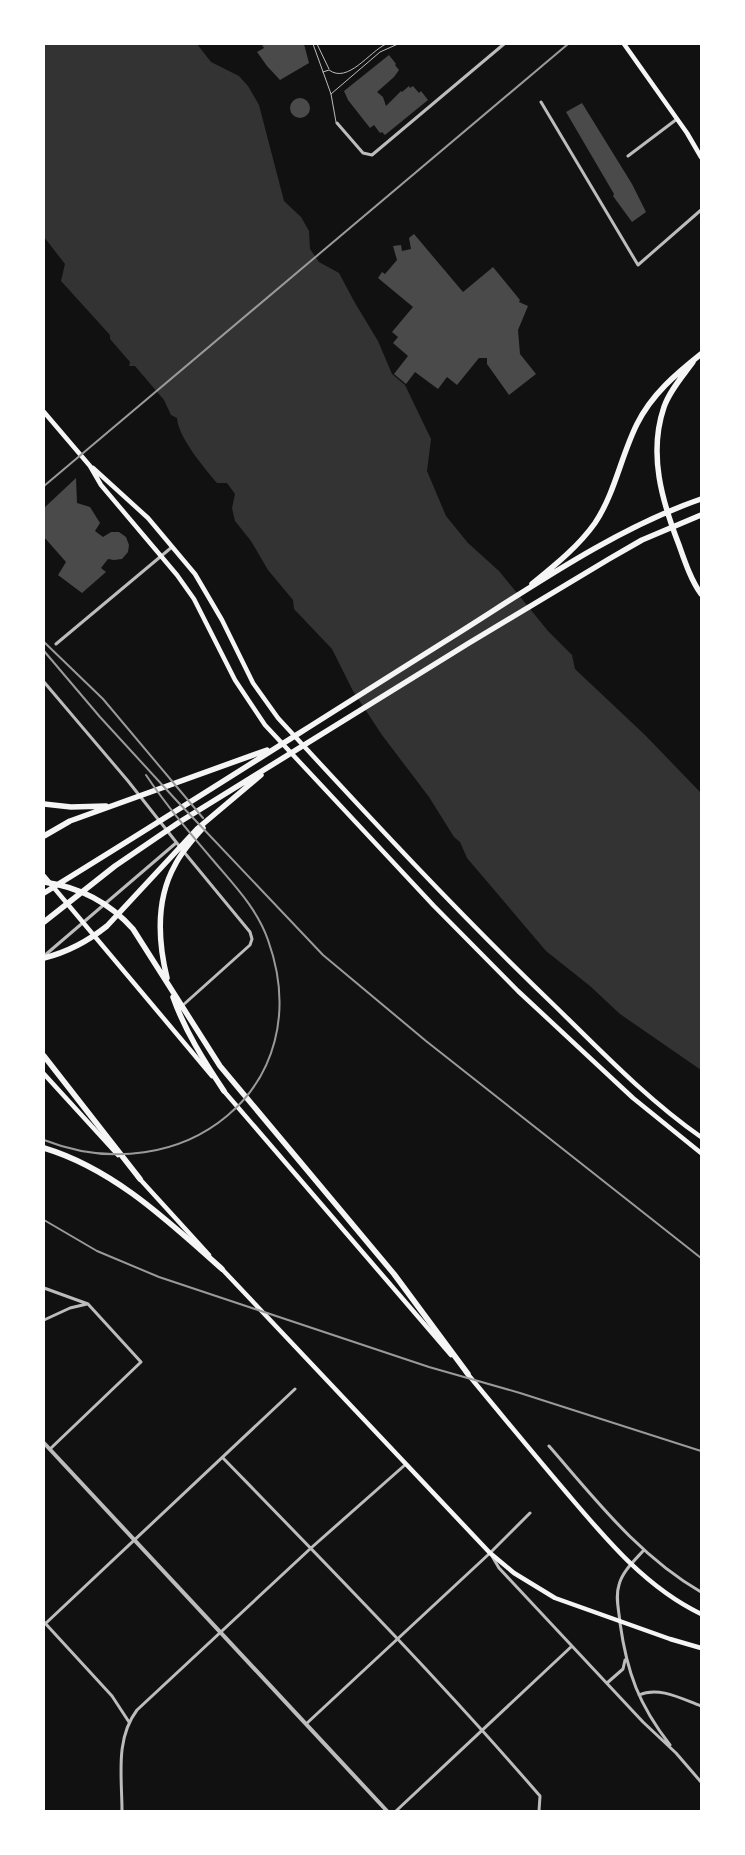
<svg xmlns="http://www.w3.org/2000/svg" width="745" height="1855" font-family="Barlow,sans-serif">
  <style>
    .water { fill: #333 }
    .building { fill: #4a4a4a }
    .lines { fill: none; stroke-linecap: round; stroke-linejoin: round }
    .service { stroke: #bcbcbc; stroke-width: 1 }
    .minor { stroke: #bcbcbc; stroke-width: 3 }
    .tertiary { stroke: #bcbcbc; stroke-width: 4 }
    .secondary { stroke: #f5f5f5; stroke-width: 4.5 }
    .primary { stroke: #f5f5f5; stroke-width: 4.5 }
    .motorway { stroke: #f5f5f5; stroke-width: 5.5 }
    .rail { stroke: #9a9a9a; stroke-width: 2 }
  </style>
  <rect width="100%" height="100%" fill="#111"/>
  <path class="water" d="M44,44H197L211,62L239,76L248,86L259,105L284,201L301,217L309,231L310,249L319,262L339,273L355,303L378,341L392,374L405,385L431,439L427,471L446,516L468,543L499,571L548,631L572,655L575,669L645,735L701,793V1070L620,1014L590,986L546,951L467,858L460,842L454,837L429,797L382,735L353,691L332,649L294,609L293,600L268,570L251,541L235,521L232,508L235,494L227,483H217C205,469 178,437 177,418L171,415L164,400L135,366H129L130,362L110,339V335L61,281L65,264L44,237Z"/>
  <path class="building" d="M264,44H304L309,63L280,80L267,66L257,52L264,48L262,45Z
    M389,55L396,64L395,65L399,70L394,77L377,92L383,97L386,106L401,91L402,92L409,86L410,88L413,86L419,93L421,91L428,100L385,135L382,132L380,133L374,125L370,128L348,100L344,91Z
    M290 108a10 10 0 1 1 20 0a10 10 0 1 1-20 0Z
    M582,103L632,184L646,212L632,222L613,196L614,194L566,112Z
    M414,234L463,292L493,267L520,300L519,302L528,306L518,330L520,354L536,374L509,395L487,364V358H479L457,385L447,377L438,389L415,372L406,384L394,374L408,356L393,343L398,337L392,332L413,307L378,278L382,272L385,274L397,260L393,246L401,245L402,251L411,249L409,238Z
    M76,478L77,503L90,507L100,523L95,531L103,537L111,532H119L126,537L129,545L128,552L122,559L114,560L108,559L101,568L106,572L82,593L58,575L66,562L44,537V508Z"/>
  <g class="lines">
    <path class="service" d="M313,44L331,94L336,122
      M317,44L329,69
      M323,72L329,70C348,84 369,52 386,44
      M331,94L380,52L398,44"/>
    <path class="minor" d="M541,102L638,265L701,210
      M337,123L363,153L372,155L504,44
      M628,156L677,119
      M56,644L172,547
      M44,682L128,781L180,847
      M44,956L176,843
      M182,1006L250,945L252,939L250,932L184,852
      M44,1288L88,1304L141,1362L50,1449
      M44,1320L70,1308L87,1304
      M549,1446C596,1500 639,1556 701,1592
      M223,1458C331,1569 439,1679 540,1796L539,1811
      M643,1551C634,1561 622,1572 619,1585C615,1597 619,1610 620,1623C627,1673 639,1705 670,1745
      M492,1556L499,1568L643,1722L676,1753L701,1782
      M44,1622L112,1696L129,1722
      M45,1624L295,1389
      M607,1683L623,1669L625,1660
      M639,1695C659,1686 682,1699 701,1706
      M306,1724L490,1553L530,1513
      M122,1811C122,1777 115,1739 137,1710L311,1548L406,1464
      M396,1811L572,1646"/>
    <path class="tertiary" d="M44,1443L387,1811"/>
    <path class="secondary" d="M44,412L90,466L101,485L177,575L194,599L235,680L265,725L434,906L518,991L633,1098L701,1153
      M93,468L148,518L195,574L222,620L253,683L278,718C369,817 460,915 557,1008C603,1053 648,1100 701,1137"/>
    <path class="primary" d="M624,44L687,133L701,157
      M44,876L212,1076
      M44,1074L118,1155
      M223,1090L451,1355
      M138,1177L209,1255
      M221,1268L490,1553L514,1573L555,1598L670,1639L701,1648
      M466,1372C499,1412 532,1452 566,1492C606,1539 645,1587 701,1614"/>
    <path class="motorway" d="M693,362C683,376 670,390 664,407C648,454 662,501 679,545C685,562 691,580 701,594
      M532,584C554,566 578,547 595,523C615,493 621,456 637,424C652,394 676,374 701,354
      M44,804L71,807L106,806
      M44,836L70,821L267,750
      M44,882C79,887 109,902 133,929L220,1066L394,1274L468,1374
      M44,893C181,809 316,722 452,637C530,588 614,529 701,499
      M44,922L115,866L178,823L469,643L609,559L642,540L701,515
      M44,958C68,952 87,942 107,926L197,829L261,775
      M167,978C158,941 156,899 175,865C182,851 193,839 203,828
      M173,997C185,1031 204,1061 224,1091
      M44,1056L140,1179
      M44,1148C114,1169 169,1222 222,1269"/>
    <path class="rail" d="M44,486L568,44
      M44,642L103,699L203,818
      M44,651L100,717L177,801L323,955L426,1041L701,1258
      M44,1140C181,1194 321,1088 268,940C257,908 233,884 212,859C189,832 166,805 146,775
      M44,1220L97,1251L159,1277L429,1367L520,1393L701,1451"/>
  </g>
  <rect width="745" height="1855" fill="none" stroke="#ffffff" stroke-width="90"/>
</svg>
